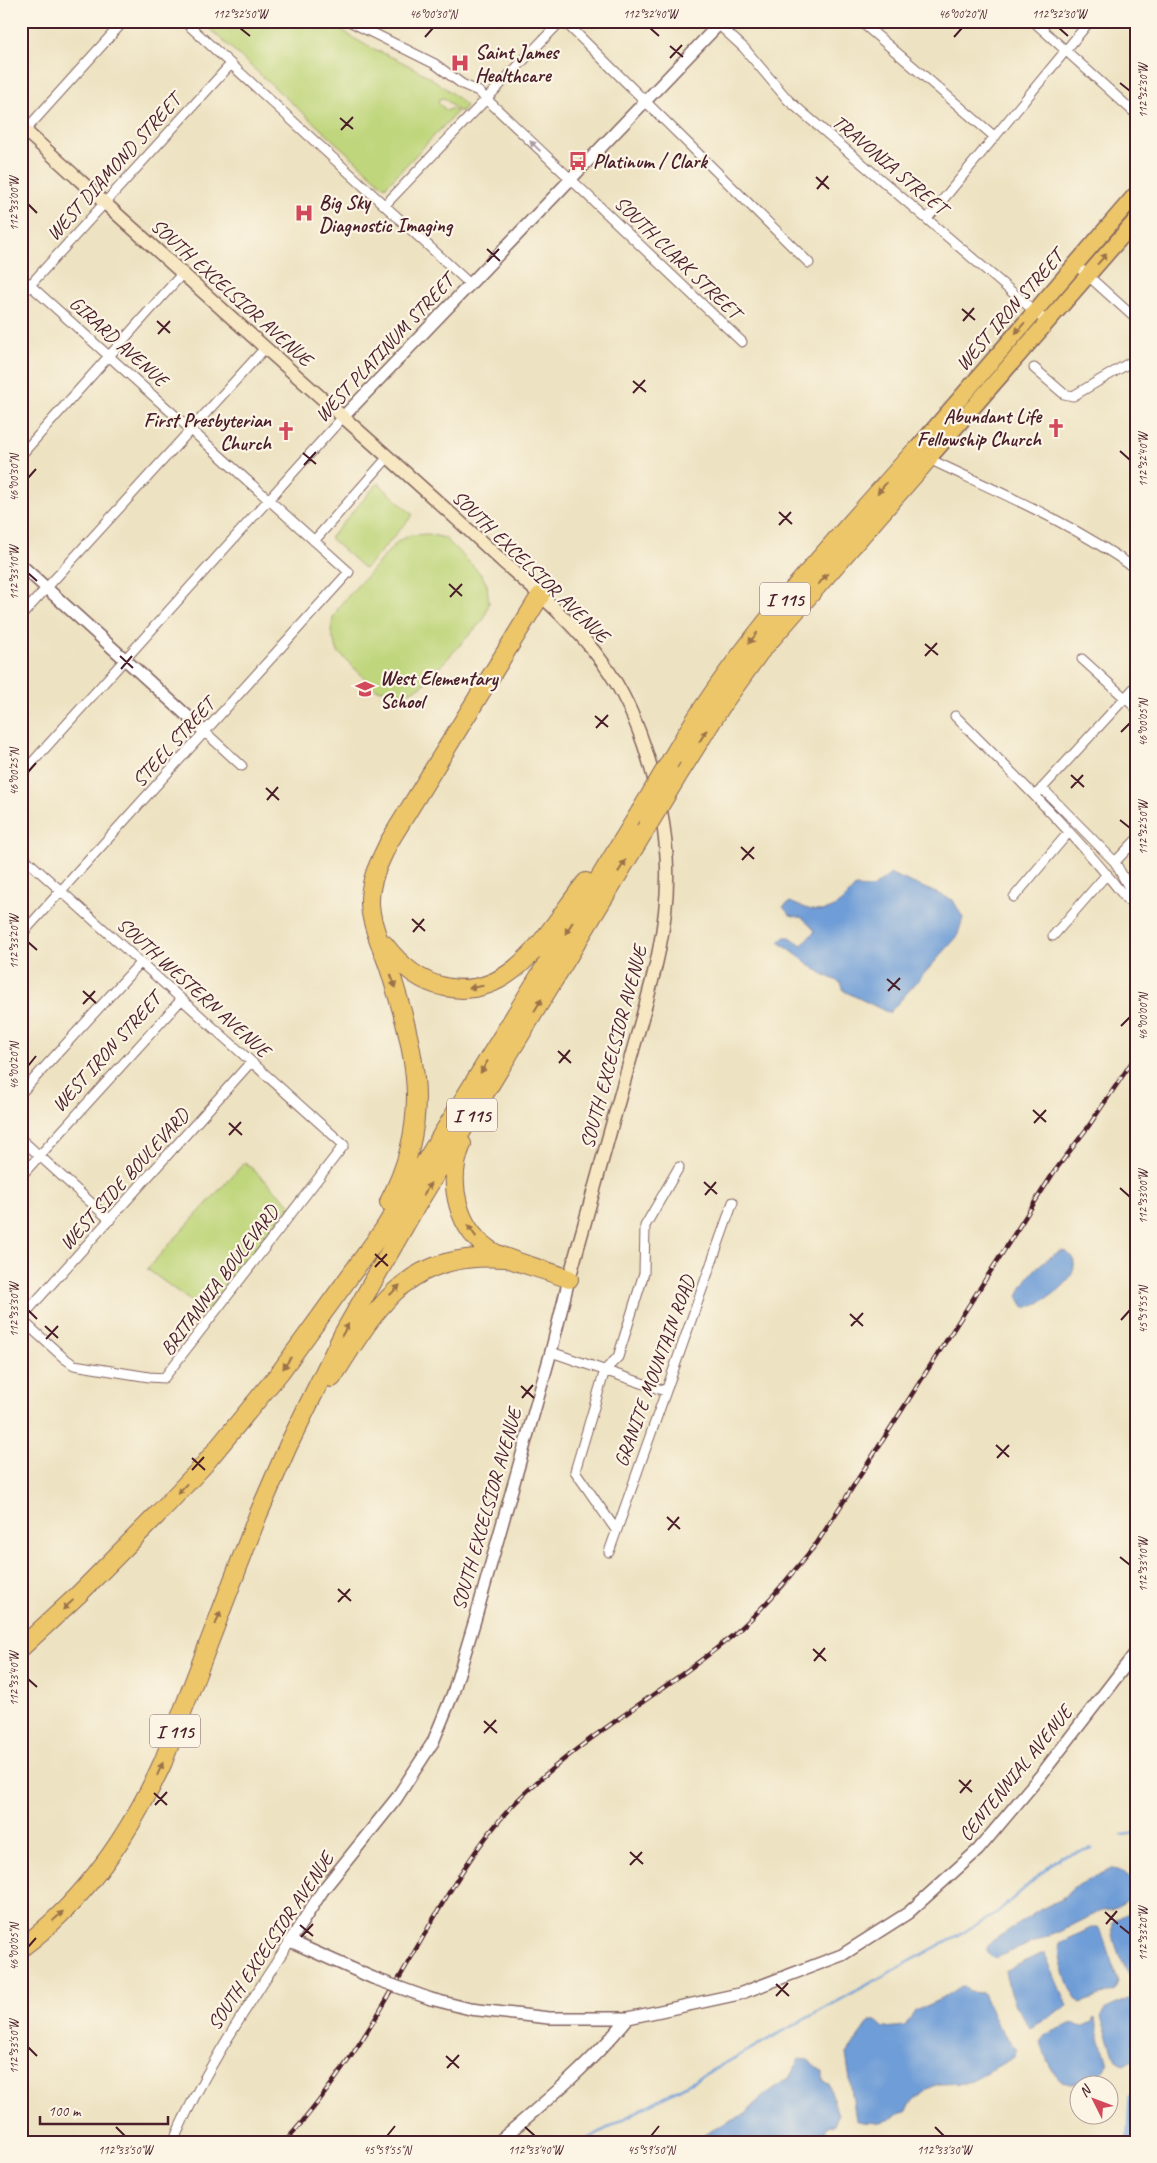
<svg xmlns="http://www.w3.org/2000/svg" width="1157" height="2163" font-family="Caveat,sans-serif">
  <style>
    .green { fill: #bfd67b; stroke: #847a53 }
    .water { fill: #6e9dd7; stroke: #5c5e81 }
    .lines { fill: none; stroke-linecap: round; stroke-linejoin: round }
    .stream { stroke: #6e9dd7; stroke-width: 2.5 }
    .river { stroke: #6e9dd7; stroke-width: 15 }
    .minor-casing { stroke: #836360; stroke-width: 11 }
    .tertiary-casing { stroke: #836360; stroke-width: 14 }
    .secondary-casing { stroke: #836360; stroke-width: 15 }
    .primary-casing { stroke: #836360; stroke-width: 18 }
    .motorway-casing { stroke: #836360; stroke-width: 20 }
    .minor { stroke: #fff; stroke-width: 9 }
    .tertiary { stroke: #fff; stroke-width: 11 }
    .secondary { stroke: #f7e8c3; stroke-width: 12 }
    .primary { stroke: #ecc669; stroke-width: 15 }
    .motorway { stroke: #ecc669; stroke-width: 18 }
    .rail-casing { stroke: #4a1f2b; stroke-width: 4.5 }
    .rail { stroke: #fcf5e5; stroke-width: 2.5; stroke-dasharray: 8; stroke-linecap: butt }
    .tertiary-bridge-casing { stroke: #836360; stroke-width: 14; stroke-linecap: butt }
    .motorway-bridge-casing { stroke: #836360; stroke-width: 20; stroke-linecap: butt }
    .tertiary-bridge { stroke: #fff; stroke-width: 11 }
    .motorway-bridge { stroke: #ecc669; stroke-width: 18 }
    .oneway { fill: #ae9aa0 }
    .oneway2 { fill: #9b724a }
    .ticks { fill: none; stroke: #4a1f2b; stroke-width: 2 }
    .labels { text-anchor: middle; stroke-width: 4.5; stroke-linejoin: round; paint-order: stroke }
    .shield { fill: #fcf5e5; stroke: #7f5f63; stroke-width: 1 }
    .shield-label { font-size: 19px; font-weight: bold; fill: #4a1f2b }
    .poi-label { font-size: 20px; font-weight: bold; fill: #4a1f2b; stroke: #fcf5e5; text-anchor: start }
    .street-label { font-size: 20px; fill: #4a1f2b; stroke: #fcf5e5 }
    .neatline { fill: none; stroke: #4a1f2b; stroke-width: 2 }
    .ticks-label { font-size: 12px; text-anchor: middle; fill: #4a1f2b }
  </style>
  <rect width="100%" height="100%" fill="#fcf5e5"/>
  <filter id="ink" filterUnits="userSpaceOnUse"><feTurbulence type="fractalNoise" baseFrequency=".02" numOctaves="2"/><feDisplacementMap in="SourceGraphic" scale="10" xChannelSelector="R" yChannelSelector="G"/><feConvolveMatrix kernelMatrix="1 2 1 2 8 2 1 2 1" color-interpolation-filters="sRGB"/></filter>
  <filter id="wash" filterUnits="userSpaceOnUse"><feTurbulence type="fractalNoise" baseFrequency=".0096" numOctaves="4" result="noise"/><feDisplacementMap in="SourceGraphic" scale="20" xChannelSelector="R" yChannelSelector="G"/><feGaussianBlur stdDeviation="1.12" result="paint"/><feColorMatrix in="noise" values="0 0 0 0 0 0 0 0 0 0 0 0 0 0 0 0 0 1.4 0 .05"/><feComposite in="paint" operator="in"/></filter>
  <g filter="url(#wash)">
    <rect width="100%" height="100%" fill="#ede2c1"/>
    <path class="green" d="M201,21H333C352,42 378,50 402,62C426,74 447,87 466,106L462,111H458L444,98L439,99L438,103L447,111L452,108L457,112L385,187Z
      M378,483L413,515L365,569L330,538Z
      M428,534L445,538L481,574L487,585L489,603L484,619L422,686L406,693L376,689L338,652L331,632L333,618L340,605L398,541L411,535Z
      M245,1162L291,1205L205,1312L147,1269Z"/>
    <path class="water" d="M891,874L953,900L963,918L957,937L889,1013L844,991L841,983L821,973L779,942L784,937H790L802,945L815,931L803,918L790,915L783,907L790,902C822,916 832,915 855,887L872,888Z
      M1061,1251L1067,1252C1071,1256 1075,1260 1074,1266C1073,1285 1042,1304 1025,1308L1018,1297C1025,1276 1042,1260 1061,1251Z
      M1111,1869C1123,1869 1136,1879 1136,1892L1125,1903L1111,1910L1101,1911L1061,1931L995,1958L990,1956L986,1948L989,1943L1041,1909L1062,1899L1072,1888Z
      M1136,1909V1984C1124,1969 1110,1940 1113,1921Z
      M1093,1927H1098L1101,1931L1119,1983L1115,1990L1081,2003C1070,1997 1056,1954 1060,1943Z
      M1041,1954H1045L1067,2006L1030,2028C1018,2014 1008,1989 1005,1971Z
      M960,1987H965L969,1992L983,1993L997,2025L1017,2050L1014,2057L968,2083L939,2084L929,2088L909,2105L905,2112C898,2113 897,2116 891,2119C883,2123 864,2124 856,2120L846,2054L870,2021H876L884,2028L905,2026L915,2011L942,1999Z
      M1134,1996L1136,1997V2058L1124,2065L1116,2060L1101,2017L1106,2009Z
      M1094,2018L1108,2063L1105,2071C1096,2075 1083,2084 1073,2084C1055,2085 1045,2056 1041,2043L1045,2035L1073,2023L1081,2027L1092,2022Z
      M800,2059L808,2060L823,2072V2081L829,2084L838,2116L834,2126L827,2127L821,2142H691L729,2121L748,2113L752,2106L766,2094L789,2078Z"/>
    <g class="lines">
      <path class="stream" d="M1122,1835L1136,1833
        M582,2142L994,1915L1060,1857L1092,1848"/>
      <path class="river" d="M1133,2142L1136,2099"/>
    </g>
  </g>
  <g filter="url(#ink)">
    <g class="lines">
      <g class="minor-casing">
        <path id="minor" d="M184,21L470,284
          M349,21L435,64L462,84L478,91L742,342
          M564,21L809,263
          M860,21L995,137
          M1033,21L1136,114
          M719,25L744,48L788,100L1047,322
          M22,134L124,21
          M385,205L561,21
          M927,219L1090,21
          M1075,264L1136,319
          M21,277L349,572L21,935
          M21,295L231,64
          M1034,368L1064,394L1073,396L1136,359
          M21,455L182,274
          M927,458C1000,493 1069,521 1136,569
          M314,541L389,456
          M21,616L266,347
          M1082,659L1136,708
          M955,716C1015,776 1076,834 1128,901
          M205,732L242,766
          M21,775L343,417
          M1042,788L1115,862L1128,886V900
          M1035,796L1136,686
          M21,855L344,1145L164,1378L149,1377L74,1365L64,1358L21,1319
          M1115,862L1136,840
          M1014,897L1069,832
          M1053,936L1107,874
          M21,1093L140,963
          M21,1139L110,1220
          M21,1176L181,1000
          M21,1318L251,1062
          M551,1352L665,1391
          M616,1530L575,1471L605,1370L618,1357L644,1273L645,1226L679,1167
          M609,1552L733,1202
          M173,2142C204,2070 248,2006 290,1941"/>
      </g>
      <g class="tertiary-casing">
        <path id="tertiary" d="M343,417L722,21
          M21,565L205,732
          M373,1978L290,1941L323,1890L396,1799L433,1742L453,1693L475,1620L551,1352L569,1279
          M431,1999L470,2009L549,2018H628L739,1994L842,1955L908,1913L978,1850L1041,1775L1136,1652
          M498,2142C544,2103 590,2065 628,2018"/>
      </g>
      <g class="secondary-casing">
        <path id="secondary" d="M21,127C128,224 234,321 342,416C396,464 450,512 502,561C538,593 575,624 603,663C642,716 665,802 667,867C669,935 647,999 629,1064C609,1135 589,1207 569,1279"/>
      </g>
      <g class="primary-casing">
        <path id="primary" d="M914,452L1136,194
          M928,459L1136,220"/>
      </g>
      <g class="motorway-casing">
        <path id="motorway" d="M672,758C737,644 828,550 914,452
          M677,777L724,702L759,653L928,459
          M384,944C400,965 419,982 445,987C514,1002 550,927 586,882
          M462,1144C446,1182 457,1232 495,1253C518,1264 545,1269 569,1279
          M389,1202C433,1118 416,1054 389,968C382,947 369,921 370,899C371,877 380,861 389,842L540,596
          M332,1378C379,1304 406,1252 505,1258
          M21,1648L78,1595L157,1515L203,1466L281,1371L384,1229L640,812
          M21,1948C86,1900 130,1834 163,1762L258,1515L288,1446L343,1334L412,1213L645,830"/>
      </g>
      <use href="#minor" class="minor"/>
      <use href="#tertiary" class="tertiary"/>
      <use href="#secondary" class="secondary"/>
      <use href="#primary" class="primary"/>
      <use href="#motorway" class="motorway"/>
      <g class="rail-casing">
        <path id="rail" d="M285,2142C333,2088 370,2030 405,1968C438,1912 468,1853 513,1805C577,1739 661,1695 732,1636C764,1609 790,1576 817,1543L1054,1172L1088,1127L1136,1056"/>
      </g>
      <use href="#rail" class="rail"/>
      <g class="tertiary-bridge-casing">
        <path id="tertiary-bridge" d="M373,1978L431,1999"/>
      </g>
      <g class="motorway-bridge-casing">
        <path id="motorway-bridge" d="M640,812L672,758
          M645,830L677,777"/>
      </g>
      <use href="#tertiary-bridge" class="tertiary-bridge"/>
      <use href="#motorway-bridge" class="motorway-bridge"/>
    </g>
    <defs><path id="oneway-solid" d="M-6-.8H1V-3.2L6.5 0L1 3.2V.8H-6Z" transform="scale(1.25)"/></defs>
    <use class="oneway" href="#oneway-solid" transform="translate(535 146) rotate(-136)"/>
    <g class="oneway2">
      <use href="#oneway-solid" transform="translate(1102 259) rotate(-49)"/>
      <use href="#oneway-solid" transform="translate(1020 328) rotate(131)"/>
      <use href="#oneway-solid" transform="translate(882 488) rotate(131)"/>
      <use href="#oneway-solid" transform="translate(823 579) rotate(-49)"/>
      <use href="#oneway-solid" transform="translate(753 638) rotate(127)"/>
      <use href="#oneway-solid" transform="translate(703 736) rotate(-58)"/>
      <use href="#oneway-solid" transform="translate(622 866) rotate(-58)"/>
      <use href="#oneway-solid" transform="translate(569 928) rotate(122)"/>
      <use href="#oneway-solid" transform="translate(393 981) rotate(72)"/>
      <use href="#oneway-solid" transform="translate(476 987) rotate(171)"/>
      <use href="#oneway-solid" transform="translate(538 1005) rotate(-59)"/>
      <use href="#oneway-solid" transform="translate(484 1067) rotate(121)"/>
      <use href="#oneway-solid" transform="translate(427 1189) rotate(-58)"/>
      <use href="#oneway-solid" transform="translate(472 1231) rotate(-125)"/>
      <use href="#oneway-solid" transform="translate(395 1290) rotate(-44)"/>
      <use href="#oneway-solid" transform="translate(345 1330) rotate(-61)"/>
      <use href="#oneway-solid" transform="translate(287 1363) rotate(125)"/>
      <use href="#oneway-solid" transform="translate(182 1489) rotate(132)"/>
      <use href="#oneway-solid" transform="translate(68 1605) rotate(137)"/>
      <use href="#oneway-solid" transform="translate(218 1618) rotate(-69)"/>
      <use href="#oneway-solid" transform="translate(160 1769) rotate(-66)"/>
      <use href="#oneway-solid" transform="translate(58 1916) rotate(-43)"/>
    </g>
  </g>
  <path class="ticks" d="M240,28L250,36M650,28L659,36M1059,28L1068,36M425,37L433,28M954,37L962,28M670,46L683,57M670,58L682,45M1120,83L1130,91M340,118L353,129M341,130L353,117M816,177L829,189M817,189L828,176M28,204L37,213M487,249L500,261M487,262L499,249M962,309L975,320M157,321L170,333M963,321L974,308M158,334L170,321M633,381L646,392M633,393L645,380M1120,451L1130,460M303,453L316,464M304,465L316,452M28,478L36,469M779,512L792,524M779,525L791,512M28,573L37,581M449,584L462,596M450,597L462,584M925,644L938,655M120,656L133,668M925,656L937,643M121,669L132,656M595,716L608,727M596,728L608,715M1121,732L1130,723M28,772L36,763M1071,775L1084,787M266,788L279,800M1071,788L1083,775M267,800L278,787M1120,820L1130,828M741,847L754,859M742,860L754,847M412,919L425,931M413,932L424,919M28,942L37,950M887,979L900,990M83,991L96,1003M888,991L900,978M83,1004L95,991M1121,1026L1130,1017M558,1051L571,1063M559,1063L570,1050M28,1066L36,1056M1033,1110L1046,1122M229,1123L242,1135M1034,1123L1046,1110M229,1135L241,1122M704,1182L717,1194M1120,1188L1130,1197M705,1195L716,1182M375,1254L388,1266M375,1267L387,1254M28,1310L37,1319M850,1314L863,1326M1121,1320L1130,1310M45,1326L58,1338M851,1326L863,1313M46,1339L58,1326M521,1386L534,1398M522,1398L533,1385M996,1445L1009,1457M192,1458L205,1470M997,1458L1009,1445M192,1470L204,1457M667,1517L680,1529M668,1530L679,1517M1120,1557L1130,1565M338,1589L351,1601M338,1602L350,1589M813,1649L826,1661M814,1661L825,1648M28,1679L37,1687M484,1721L497,1733M484,1733L496,1720M959,1780L972,1792M154,1793L167,1805M960,1793L971,1780M155,1805L167,1792M630,1852L643,1864M630,1865L642,1852M1105,1912L1118,1924M1106,1924L1117,1911M300,1925L313,1936M1120,1926L1130,1934M301,1937L313,1924M28,1947L36,1938M776,1984L789,1996M776,1996L788,1983M28,2047L37,2056M446,2056L459,2068M447,2068L459,2055M116,2127L125,2136M525,2127L535,2136M935,2127L944,2136M387,2136L395,2126M651,2136L659,2126"/>
  <defs>
    <g id="hospital-bare" transform="scale(1.5)"><path d="M-5-5h3v3.5h4V-5h3V5h-3V1.5h-4V5h-3Z" fill="#d1495b" stroke="#fcf5e5" stroke-width="2.5" paint-order="stroke"/></g>
    <g id="bus-bare" transform="scale(1.5)"><path d="M-5-6H5V4H4V6H2V4H-2V6H-4V4H-5ZM-3.5-4V0h7V-4ZM-3.5 1.2v1.5H-2V1.2ZM2 1.2v1.5H3.5V1.2Z" fill="#d1495b" stroke="#fcf5e5" stroke-width="2.5" paint-order="stroke"/></g>
    <g id="church-bare" transform="scale(1.5)"><path d="M-1.2-6h2.4v3.5h3.3v2.4h-3.3V6h-2.4V-.1h-3.3v-2.4h3.3Z" fill="#d1495b" stroke="#fcf5e5" stroke-width="2.5" paint-order="stroke"/></g>
    <g id="school-bare" transform="scale(1.5)"><path d="M0-5L7-2L0 1L-7-2ZM-4 1L0 2.5L4 1V4Q0 6-4 4Z" fill="#d1495b" stroke="#fcf5e5" stroke-width="2.5" paint-order="stroke"/></g>
  </defs>
  <g fill-rule="evenodd">
    <use href="#hospital-bare" x="460" y="63"/>
    <use href="#bus-bare" x="578" y="161"/>
    <use href="#hospital-bare" x="304" y="213"/>
    <use href="#church-bare" x="1056" y="428"/>
    <use href="#church-bare" x="286" y="431"/>
    <use href="#school-bare" x="365" y="689"/>
  </g>
  <g class="labels">
    <g class="shield">
      <rect x="760" y="582.5" width="50" height="33" rx="4"/>
      <rect x="447" y="1098.5" width="50" height="33" rx="4"/>
      <rect x="150" y="1714.5" width="50" height="33" rx="4"/>
    </g>
    <g class="shield-label">
      <text x="785" y="606">I 115</text>
      <text x="472" y="1122">I 115</text>
      <text x="175" y="1738">I 115</text>
    </g>
    <g class="poi-label">
      <text x="475" y="59">Saint James<tspan x="475" dy="23">Healthcare</tspan></text>
      <text x="593" y="168">Platinum / Clark</text>
      <text x="319" y="209">Big Sky<tspan x="319" dy="23">Diagnostic Imaging</tspan></text>
      <text x="1041" y="423" text-anchor="end">Abundant Life<tspan x="1041" dy="23">Fellowship Church</tspan></text>
      <text x="271" y="427" text-anchor="end">First Presbyterian<tspan x="271" dy="23">Church</tspan></text>
      <text x="380" y="685">West Elementary<tspan x="380" dy="23">School</tspan></text>
    </g>
    <g class="street-label">
      <text transform="translate(890 164) rotate(40)" y="7">TRAVONIA STREET</text>
      <text transform="translate(113 167) rotate(-48)" y="7">WEST DIAMOND STREET</text>
      <text transform="translate(678 257) rotate(44)" y="7">SOUTH CLARK STREET</text>
      <text transform="translate(232 292) rotate(42)" y="7">SOUTH EXCELSIOR AVENUE</text>
      <text transform="translate(1009 310) rotate(-49)" y="7">WEST IRON STREET</text>
      <text transform="translate(119 341) rotate(42)" y="7">GIRARD AVENUE</text>
      <text transform="translate(384 348) rotate(-47)" y="7">WEST PLATINUM STREET</text>
      <text transform="translate(531 566) rotate(44)" y="7">SOUTH EXCELSIOR AVENUE</text>
      <text transform="translate(173 742) rotate(-48)" y="7">STEEL STREET</text>
      <text transform="translate(194 987) rotate(42)" y="7">SOUTH WESTERN AVENUE</text>
      <text transform="translate(613 1047) rotate(-75)" y="7">SOUTH EXCELSIOR AVENUE</text>
      <text transform="translate(106 1052) rotate(-48)" y="7">WEST IRON STREET</text>
      <text transform="translate(124 1179) rotate(-48)" y="7">WEST SIDE BOULEVARD</text>
      <text transform="translate(219 1280) rotate(-53)" y="7">BRITANNIA BOULEVARD</text>
      <text transform="translate(654 1371) rotate(-70)" y="7">GRANITE MOUNTAIN ROAD</text>
      <text transform="translate(486 1509) rotate(-74)" y="7">SOUTH EXCELSIOR AVENUE</text>
      <text transform="translate(1015 1773) rotate(-51)" y="7">CENTENNIAL AVENUE</text>
      <text transform="translate(270 1941) rotate(-56)" y="7">SOUTH EXCELSIOR AVENUE</text>
    </g>
  </g>
  <rect width="1157" height="2163" fill="none" stroke="#fcf5e5" stroke-width="55"/>
  <g transform="translate(1094 2100) rotate(312)"><circle r="24" fill="#fcf5e5" stroke="#b59f9b"/>
  <path d="M0-4L9 19L0 12L-9 19Z" fill="#d1495b"/>
  <text y="-8" font-size="14" font-weight="bold" text-anchor="middle" fill="#4a1f2b">N</text>
  </g>
  <path d="M40 2116v8h128v-8" fill="none" stroke="#4a1f2b" stroke-width="2.5"/>
  <text x="48" y="2116" font-size="15" fill="#4a1f2b" stroke="#fcf5e5" stroke-width="4" paint-order="stroke">100 m</text>
  <rect x="28" y="28" width="1102" height="2108" class="neatline"/>
  <g class="ticks-label">
    <text x="240" y="18">112°32'50"W</text>
    <text x="433" y="18">46°00'30"N</text>
    <text x="650" y="18">112°32'40"W</text>
    <text x="962" y="18">46°00'20"N</text>
    <text x="1059" y="18">112°32'30"W</text>
    <text transform="translate(1143 91) rotate(-90)" y="4">112°32'30"W</text>
    <text transform="translate(14 204) rotate(-90)" y="4">112°33'00"W</text>
    <text transform="translate(1143 460) rotate(-90)" y="4">112°32'40"W</text>
    <text transform="translate(14 478) rotate(-90)" y="4">46°00'30"N</text>
    <text transform="translate(14 573) rotate(-90)" y="4">112°33'10"W</text>
    <text transform="translate(1143 723) rotate(-90)" y="4">46°00'05"N</text>
    <text transform="translate(14 772) rotate(-90)" y="4">46°00'25"N</text>
    <text transform="translate(1143 828) rotate(-90)" y="4">112°32'50"W</text>
    <text transform="translate(14 942) rotate(-90)" y="4">112°33'20"W</text>
    <text transform="translate(1143 1017) rotate(-90)" y="4">46°00'00"N</text>
    <text transform="translate(14 1066) rotate(-90)" y="4">46°00'20"N</text>
    <text transform="translate(1143 1197) rotate(-90)" y="4">112°33'00"W</text>
    <text transform="translate(14 1310) rotate(-90)" y="4">112°33'30"W</text>
    <text transform="translate(1143 1310) rotate(-90)" y="4">45°59'55"N</text>
    <text transform="translate(1143 1565) rotate(-90)" y="4">112°33'10"W</text>
    <text transform="translate(14 1679) rotate(-90)" y="4">112°33'40"W</text>
    <text transform="translate(1143 1934) rotate(-90)" y="4">112°33'20"W</text>
    <text transform="translate(14 1947) rotate(-90)" y="4">46°00'05"N</text>
    <text transform="translate(14 2047) rotate(-90)" y="4">112°33'50"W</text>
    <text x="125" y="2154">112°33'50"W</text>
    <text x="387" y="2154">45°59'55"N</text>
    <text x="535" y="2154">112°33'40"W</text>
    <text x="651" y="2154">45°59'50"N</text>
    <text x="944" y="2154">112°33'30"W</text>
  </g>
</svg>
